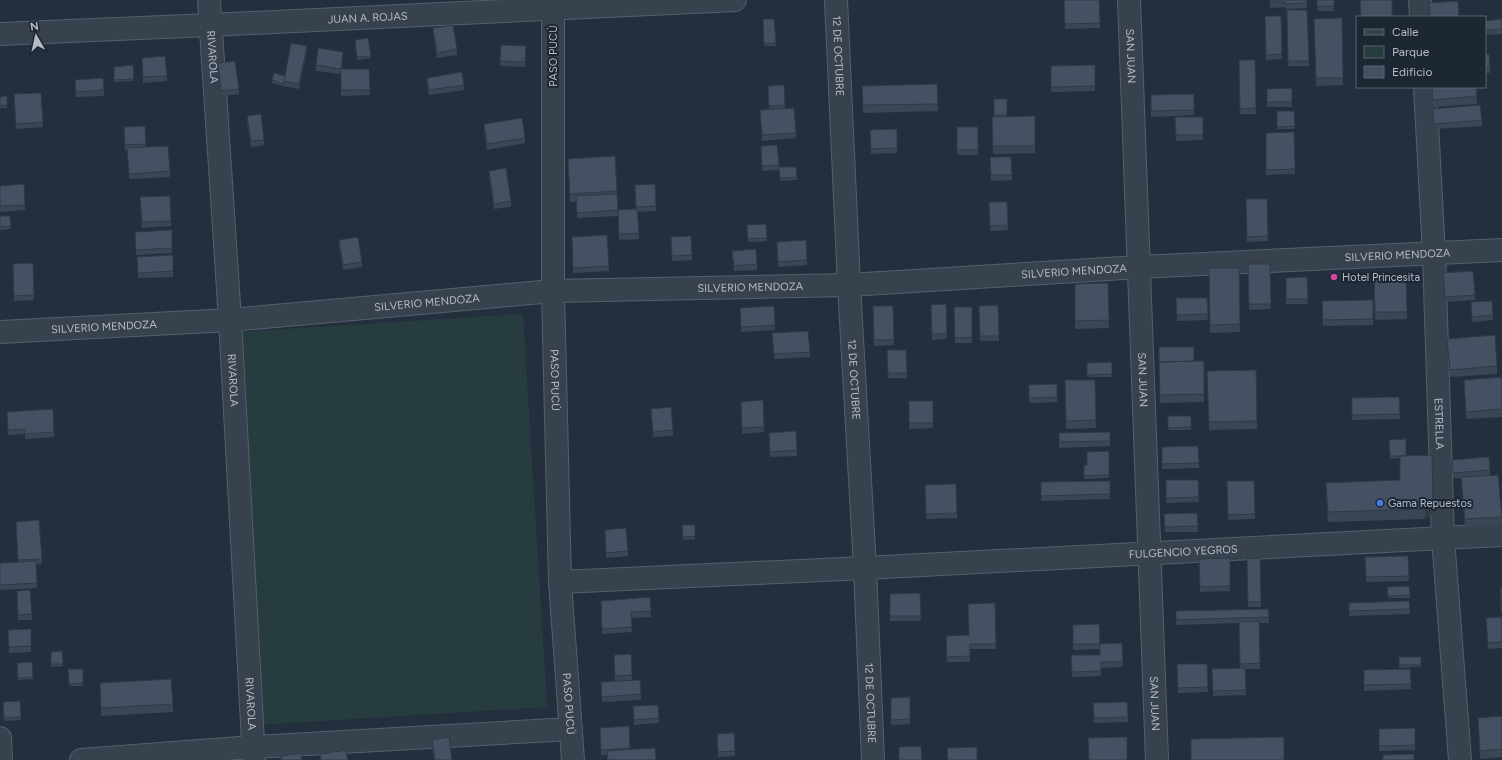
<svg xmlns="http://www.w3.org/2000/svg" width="1502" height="760" font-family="Figtree,sans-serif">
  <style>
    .green { fill: #263c3f }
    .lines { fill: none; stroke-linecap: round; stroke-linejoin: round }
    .minor-casing { stroke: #565f6c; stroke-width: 24 }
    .minor { stroke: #38414e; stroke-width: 22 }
    .wall { fill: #3b4654 }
    .shaded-wall { fill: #303945 }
    .building { fill: #455162; stroke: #303945 }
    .hotel-dot { fill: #d1479c; stroke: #1d2633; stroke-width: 1.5 }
    .shop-dot { fill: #3f7fe0; stroke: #1d2633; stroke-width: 1.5 }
    .labels { text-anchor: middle; stroke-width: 4; stroke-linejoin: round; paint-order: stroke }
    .street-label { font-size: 11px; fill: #b4bcc9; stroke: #1d2633 }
    .poi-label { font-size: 11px; fill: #b4bcc9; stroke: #1d2633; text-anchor: start }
  </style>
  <rect width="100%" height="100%" fill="#242f3e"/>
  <path class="green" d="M523,314L547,707L241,726L224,333Z"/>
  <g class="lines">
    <g class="minor-casing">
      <g id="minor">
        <path id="s1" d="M209,0L230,320L254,760"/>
        <path id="s2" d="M553,0V291L560,582L573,760"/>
        <path id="s3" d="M836,0L849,285L865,568L873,760"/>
        <path id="s4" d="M1129,0L1157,760"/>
        <path d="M1420,0L1421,17"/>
        <path id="s5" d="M0,34L210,25L735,0"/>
        <path id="s6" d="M1425,87L1434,254L1443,538L1460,760"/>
        <path id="s7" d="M0,332L230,320L553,291L849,285L1139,267L1502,250"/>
        <path id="s8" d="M560,582L865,568L1502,535"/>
        <path d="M0,738L1,760"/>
        <path d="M81,760L253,747L571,729"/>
      </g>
    </g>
    <use href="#minor" class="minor"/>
  </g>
  <path class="wall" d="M1064,0L1100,23V28L1065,29Z
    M1270,0H1307V8L1285,9V7L1270,8Z
    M1317,0H1334V11H1317Z
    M1287,10H1307L1309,66H1288Z
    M1265,16H1281L1282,59L1266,60Z
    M1342,18L1343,85L1316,86L1314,19Z
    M763,19H774L776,46H764Z
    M1502,19V34L1485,35V21Z
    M433,28L457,49V55L437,58L433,33Z
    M355,40L371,56V58L357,60Z
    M501,45L526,51L525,67L500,66Z
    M307,51L299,89L284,86L272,83V80L285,76Z
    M1485,55L1490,67V73H1485Z
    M343,57L342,69H369L370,95L341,96V74L316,71V65Z
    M142,58L167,76V81L143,83Z
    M1239,60H1255L1256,114H1240Z
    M218,63L239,89V94L221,96L218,68Z
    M133,65L134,81L114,82V67Z
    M1095,65V91L1051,92V66Z
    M427,78L464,85V90L429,95L427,83Z
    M937,84L938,111L863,113L862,86Z
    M75,85L104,90V96L76,97Z
    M784,85L785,109L796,133V138L762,141L760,110H769L768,86Z
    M1432,87H1476L1477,104L1433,107Z
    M1267,89L1292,102V107H1267Z
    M1194,94V115L1151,117V95Z
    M7,96V108H0V97Z
    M994,99H1007V116L1035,146V153L993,154L992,117H994Z
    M14,100L43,122V127L16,129Z
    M1433,109L1482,120V126L1434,129Z
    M1277,111H1294L1295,129H1277Z
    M247,116L264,140V145L251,147L247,121Z
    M1175,117H1203V140L1176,141Z
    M484,124L525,138V143L487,150L484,130Z
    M145,126L146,147L170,171V177L129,179L127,150L125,151L124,132Z
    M957,127H978V155H957Z
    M897,129V153L871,154L870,130Z
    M1294,132L1295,174L1266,175V133Z
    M777,145L779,167H796L797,180L780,181L779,170L762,171L761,152Z
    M615,156L618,210L636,209L635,190L656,206V211L637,212L639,239L619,240L618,216L577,218L576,202H570L568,159Z
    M990,157H1011L1012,180L991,181Z
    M489,171L511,201V207L494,209L489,176Z
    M0,186L25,205V210L0,212Z
    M140,197L171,221V226L142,228Z
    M1246,199H1267L1268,241L1247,242Z
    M989,202H1007L1008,230L990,231Z
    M0,216H10L11,229L0,230Z
    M766,224L767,241L748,242L747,225Z
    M172,230V253L136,255L135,232Z
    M572,237L609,266V271L573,273Z
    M671,237L692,255V260L672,261Z
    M339,240L362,262V267L343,270L339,245Z
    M777,242L807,260V265L778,267Z
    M732,251L757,264V270L734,271Z
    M173,255V277L138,278L137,257Z
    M1248,264H1270L1271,309L1249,310Z
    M1209,268H1239L1240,332L1210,333Z
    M13,270L34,295V300L14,301Z
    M1443,273L1475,295V300L1445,302Z
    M1374,274H1406L1407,319L1375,320Z
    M1307,277L1308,304H1286V278Z
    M1108,283L1109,328L1075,329V284Z
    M1176,298H1207L1208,320L1177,321Z
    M1373,300V325L1323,326L1322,301Z
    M1471,302L1493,315V320L1472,322Z
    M946,304L947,339L932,340L931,305Z
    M873,306H893L894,345L874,346Z
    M979,306L999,336V341H980Z
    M954,307H972V343H955Z
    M740,308L775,325V330L741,332Z
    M772,333L810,352V357L774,359Z
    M1447,339L1497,366V374L1450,377Z
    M1159,347L1194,361H1204V402L1160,403Z
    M887,350L907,373V378H888Z
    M1112,362V377H1087V363Z
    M1256,370L1257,429L1209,430L1207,371Z
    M1502,377V417L1466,419L1464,380Z
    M1065,380H1095L1096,428L1066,429Z
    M1057,384V402L1029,403V385Z
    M1399,397L1400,419L1352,420V398Z
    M909,401H933V428L909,429Z
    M741,402L764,427V432L742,434Z
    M651,409L673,430V436L653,437Z
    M7,412L54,432V437L25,439V434L8,435Z
    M1168,416H1191V430H1168Z
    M1110,432V446L1059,448V433Z
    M769,438L797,450V456L770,457Z
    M1389,440L1406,456L1433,513L1425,519L1328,522L1326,493V483L1400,480V458L1390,459Z
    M1162,447L1199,463V468L1162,469Z
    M1109,451V478L1084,479V465H1087Z
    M1452,460L1490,470V475L1502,517V524L1465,527L1461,478H1453Z
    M1166,480H1198L1199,502L1166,503Z
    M1227,481L1255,514V519L1228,520Z
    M1041,482L1110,494V499L1041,501Z
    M925,485L957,513V518L926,519Z
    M1197,513L1198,532H1165L1164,514Z
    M682,525H695V539L683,540Z
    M16,527L42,559V564H36L37,588L0,590V563L18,562Z
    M605,530L628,551V556L606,558Z
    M1408,556L1409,581L1366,582L1365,557Z
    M1230,558V591L1200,592L1199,559Z
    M1260,558L1261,607H1248L1247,559Z
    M1409,586L1410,598H1388L1387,587Z
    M1500,587H1502V612H1501Z
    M920,593L921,621H890V594Z
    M17,596L32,614V620H18Z
    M650,597L651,617L631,618L632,632L602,634L601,601Z
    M1409,601L1410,614L1349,616V603Z
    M995,603L996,649H970V662H947L946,636L968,635Z
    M1176,611L1269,617V623H1259L1260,669H1245L1246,695L1213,696L1212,669H1240L1239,623L1176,625Z
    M1502,617V648L1488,649L1486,618Z
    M1099,624L1100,649L1073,650V625Z
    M31,629V652L9,653L8,630Z
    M1122,643L1123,667L1101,668V676L1072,677L1071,655H1100Z
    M62,651L63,666L51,667V652Z
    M614,655L632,675V680L615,681Z
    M1399,657H1421V667L1399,668Z
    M32,662L33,679L18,680L17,663Z
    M1177,664H1207L1208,692L1178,693Z
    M68,669H83V686H69Z
    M1410,669L1411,689L1364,691V670Z
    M100,683L173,704V712L101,716Z
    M601,688L641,694V700L602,702Z
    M891,698L910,719V724L891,725Z
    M20,701L21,720L4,721L3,702Z
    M1127,702L1128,722L1094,723L1093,703Z
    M633,706L659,718V723L634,725Z
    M1502,716V757L1480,759L1478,718Z
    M629,726L630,749L656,760H607V755H601L600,728Z
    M1379,729L1415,745V750L1379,751Z
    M717,734L735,751V756L718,757Z
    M432,740L452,760H434L432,745Z"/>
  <path class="shaded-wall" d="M307,46V51L299,89V84Z
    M343,52V57L341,74V69Z
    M1433,503V513L1425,519V509Z"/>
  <path class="building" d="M1064,0H1099L1100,23L1065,24Z
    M1270,0H1307V3L1285,4V2H1270Z
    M1317,0H1334V6H1317Z
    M1360,0H1392V17H1361Z
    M1458,1L1459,17H1430L1429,3Z
    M1287,10H1307L1309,61H1288Z
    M1265,16H1281L1282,54L1266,55Z
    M1342,18L1343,78H1316L1314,19Z
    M763,19H774L776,43L764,44Z
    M1502,19V29L1485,30V21Z
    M453,25L457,49L437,53L433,28Z
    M368,38L371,56L357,57L355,40Z
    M291,43L307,46L299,84L284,81Z
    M501,45L526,46L525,62L500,61Z
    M318,48L343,52L341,69L316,65Z
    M1489,54L1490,67L1485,68V55Z
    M165,56L167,76L143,77L142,58Z
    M1239,60H1255L1256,108L1240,109Z
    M235,61L239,89L221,91L218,63Z
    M133,65L134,79L114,80V67Z
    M1095,65V86L1051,87V66Z
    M341,69H369L370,90H341Z
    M462,72L464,85L429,90L427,78Z
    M274,73L285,76L284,84L272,80Z
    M103,78L104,90L76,92L75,80Z
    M937,84L938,104L863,105L862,86Z
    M784,85L785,105L769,106L768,86Z
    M1432,87H1476L1477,96L1433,100Z
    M1292,88V102H1267V89Z
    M41,93L43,122L16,124L14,94Z
    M1194,94V110L1151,111V95Z
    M7,96V105L0,106V97Z
    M994,99H1007V115H994Z
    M1480,105L1482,120L1434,124L1433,109Z
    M794,108L796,133L762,135L760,110Z
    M1277,111H1294L1295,126L1277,127Z
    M261,114L264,140L251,141L247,116Z
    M1035,116V146H993L992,117Z
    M1175,117H1203V135H1176Z
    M522,118L525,138L487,144L484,124Z
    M145,126L146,144L125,145L124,127Z
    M957,127H978V150H957Z
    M897,129V148L871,149L870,130Z
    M1294,132L1295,169L1266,170V133Z
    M777,145L779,165L762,166L761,146Z
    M168,146L170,171L129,174L127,148Z
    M615,156L617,191L570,194L568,159Z
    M990,157H1011L1012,175H991Z
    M779,167H796L797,177L780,178Z
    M506,168L511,201L494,204L489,171Z
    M24,184L25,205L0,206V186Z
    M655,184L656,206L636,207L635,185Z
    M617,194L618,210L637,209L639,233L619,234L618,210L577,213L576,196Z
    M170,196L171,221L142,222L140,197Z
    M1246,199H1267L1268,236L1247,237Z
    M989,202H1007L1008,225L990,226Z
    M0,216H10L11,226L0,227Z
    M766,224L767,238L748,239L747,225Z
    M172,230V248L136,250L135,232Z
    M607,235L609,266L573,268L572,237Z
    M691,236L692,255L672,256L671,237Z
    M358,237L362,262L343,265L339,240Z
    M806,240L807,260L778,262L777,242Z
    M756,249L757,264L734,266L732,251Z
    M173,255V271L138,273L137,257Z
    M33,263L34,295L14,296L13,264Z
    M1248,264H1270L1271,304H1249Z
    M1209,268H1239L1240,324L1210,325Z
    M1473,271L1475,295L1445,297L1443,273Z
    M1374,274H1406L1407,312H1375Z
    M1307,277L1308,299H1286V278Z
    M1108,283L1109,320L1075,321V284Z
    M1176,298H1207L1208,314L1177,315Z
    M1373,300V319L1323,320L1322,301Z
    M1492,301L1493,315L1472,317L1471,302Z
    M946,304L947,334H932L931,305Z
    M998,305L999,336H980L979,306Z
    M774,306L775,325L741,327L740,308Z
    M873,306H893L894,340H874Z
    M954,307H972V337L955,338Z
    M808,331L810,352L774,354L772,333Z
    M1495,335L1497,366L1450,370L1447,339Z
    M1159,347H1194V361L1159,362V364Z
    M887,350H906L907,373H888Z
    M1204,361V394L1160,395L1159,362Z
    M1112,362V374L1087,375V363Z
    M1256,370L1257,421L1209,422L1207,371Z
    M1502,377V409L1466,412L1464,380Z
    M1065,380H1095L1096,420L1066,421Z
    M1057,384V397L1029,398V385Z
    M1399,397L1400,414L1352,415V398Z
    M763,400L764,427L742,428L741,402Z
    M909,401H933V423H909Z
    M671,407L673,430L653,432L651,409Z
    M53,409L54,432L25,434V429L8,430L7,412Z
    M1168,416H1191V427L1168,428Z
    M796,431L797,450L770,452L769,433Z
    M1110,432V441L1059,442V433Z
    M1406,439V456H1390L1389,440Z
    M1198,446L1199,463L1162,464V447Z
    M1109,451V475L1084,476V465H1087V452Z
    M1432,455L1433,503L1425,509L1328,512L1326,483L1400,480V456Z
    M1489,457L1490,470L1453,473L1452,460Z
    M1498,475L1502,517L1465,519L1461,477Z
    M1166,480H1198L1199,497L1166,498Z
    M1110,481V494L1041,496V482Z
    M1227,481H1254L1255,514L1228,515Z
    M956,484L957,513L926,514L925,485Z
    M1197,513L1198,526L1165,527L1164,514Z
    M39,520L42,559L18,560L16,522Z
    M682,525H695V536L683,537Z
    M626,528L628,551L606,553L605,530Z
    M1408,556L1409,576L1366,577L1365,557Z
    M1230,558V586L1200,587L1199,559Z
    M1260,558L1261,602H1248L1247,559Z
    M36,561L37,583L0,585V563Z
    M1409,586L1410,595L1388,596L1387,587Z
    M1500,587H1502V607H1501Z
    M30,590L32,614L18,615L17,591Z
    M920,593L921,616H890V594Z
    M650,597L651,611L631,612L632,627L602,629L601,601Z
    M1409,601L1410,609L1349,611V603Z
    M995,603L996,644H970V656L947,657L946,636L969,635L968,604Z
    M1268,609L1269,617L1176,620V611Z
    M1502,617V642L1488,643L1486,618Z
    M1259,621L1260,663L1240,664L1239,622Z
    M1099,624L1100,644H1073V625Z
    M31,629V646L9,647L8,630Z
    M1122,643L1123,662H1101V671L1072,672L1071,655H1100V644Z
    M62,651L63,664H51V652Z
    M631,654L632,675L615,676L614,655Z
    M1399,657H1421V665H1399Z
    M32,662L33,677L18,678L17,663Z
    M1177,664H1207L1208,687L1178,688Z
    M1245,668L1246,690L1213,691L1212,669Z
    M68,669H83V683L69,684Z
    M1410,669L1411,684L1364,685V670Z
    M171,679L173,704L101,708L100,683Z
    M640,680L641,694L602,697L601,682Z
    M910,697V719L891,720V698Z
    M20,701L21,717L4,718L3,702Z
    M1127,702L1128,717L1094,718L1093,703Z
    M658,705L659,718L634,720L633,706Z
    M1502,716V749L1480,751L1478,718Z
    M629,726L630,748L601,750L600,728Z
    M1415,728V745L1379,746V729Z
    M734,733L735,751L718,752L717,734Z
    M449,737L452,760H435L432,740Z
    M1127,737V760H1089L1088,738Z
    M1284,737V760H1191V739Z
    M921,746L922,760H899V747Z
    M977,747V760H948L947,748Z
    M655,748L656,760H608L607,751Z
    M346,750L348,760H321L320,754Z
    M301,753L302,760H281V756Z
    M1414,754V760H1383V755Z"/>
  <circle class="hotel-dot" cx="1334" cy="277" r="4"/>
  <circle class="shop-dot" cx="1380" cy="503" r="4"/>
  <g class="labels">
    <g class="street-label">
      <text dy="4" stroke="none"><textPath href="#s5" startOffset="368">JUAN A. ROJAS</textPath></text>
      <text transform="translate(553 56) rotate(-90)" y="4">PASO PUCÚ</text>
      <text dy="4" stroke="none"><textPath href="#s3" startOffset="56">12 DE OCTUBRE</textPath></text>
      <text dy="4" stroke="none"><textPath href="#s4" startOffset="56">SAN JUAN</textPath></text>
      <text dy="4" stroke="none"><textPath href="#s1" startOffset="57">RIVAROLA</textPath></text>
      <text dy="4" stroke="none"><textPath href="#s7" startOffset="1400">SILVERIO MENDOZA</textPath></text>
      <text dy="4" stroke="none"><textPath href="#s7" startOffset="1076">SILVERIO MENDOZA</textPath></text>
      <text dy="4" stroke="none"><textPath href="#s7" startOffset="752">SILVERIO MENDOZA</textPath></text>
      <text dy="4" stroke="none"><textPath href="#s7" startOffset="428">SILVERIO MENDOZA</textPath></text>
      <text dy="4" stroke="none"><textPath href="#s7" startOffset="104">SILVERIO MENDOZA</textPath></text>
      <text dy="4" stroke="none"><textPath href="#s1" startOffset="381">RIVAROLA</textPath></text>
      <text dy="4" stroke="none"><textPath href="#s2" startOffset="380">PASO PUCÚ</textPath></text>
      <text dy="4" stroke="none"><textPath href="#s3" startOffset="380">12 DE OCTUBRE</textPath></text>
      <text dy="4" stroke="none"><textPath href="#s4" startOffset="380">SAN JUAN</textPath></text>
      <text dy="4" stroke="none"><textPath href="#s6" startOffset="337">ESTRELLA</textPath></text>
      <text dy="4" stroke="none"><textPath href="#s8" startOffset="624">FULGENCIO YEGROS</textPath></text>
      <text dy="4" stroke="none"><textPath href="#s1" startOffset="705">RIVAROLA</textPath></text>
      <text dy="4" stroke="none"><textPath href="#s2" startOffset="704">PASO PUCÚ</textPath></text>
      <text dy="4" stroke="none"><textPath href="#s3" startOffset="704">12 DE OCTUBRE</textPath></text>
      <text dy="4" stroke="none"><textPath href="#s4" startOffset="704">SAN JUAN</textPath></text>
    </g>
    <g class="poi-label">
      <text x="1342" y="281">Hotel Princesita</text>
      <text x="1388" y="507">Gama Repuestos</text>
    </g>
  </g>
  <rect x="1356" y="16" width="130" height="72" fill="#1d2633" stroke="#59626f"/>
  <rect x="1364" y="29" width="20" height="6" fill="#38414e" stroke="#59626f"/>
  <text x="1392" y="36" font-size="12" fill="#b4bcc9">Calle</text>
  <rect x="1364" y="46" width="20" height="12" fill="#263c3f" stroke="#59626f"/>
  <text x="1392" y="56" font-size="12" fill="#b4bcc9">Parque</text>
  <rect x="1364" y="66" width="20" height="12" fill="#455162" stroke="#59626f"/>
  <text x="1392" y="76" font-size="12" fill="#b4bcc9">Edificio</text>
  <g transform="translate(36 36) rotate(351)" stroke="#1d2633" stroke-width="3" paint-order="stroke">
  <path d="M0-3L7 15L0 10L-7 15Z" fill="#b4bcc9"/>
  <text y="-6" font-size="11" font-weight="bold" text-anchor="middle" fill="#b4bcc9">N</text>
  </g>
</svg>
